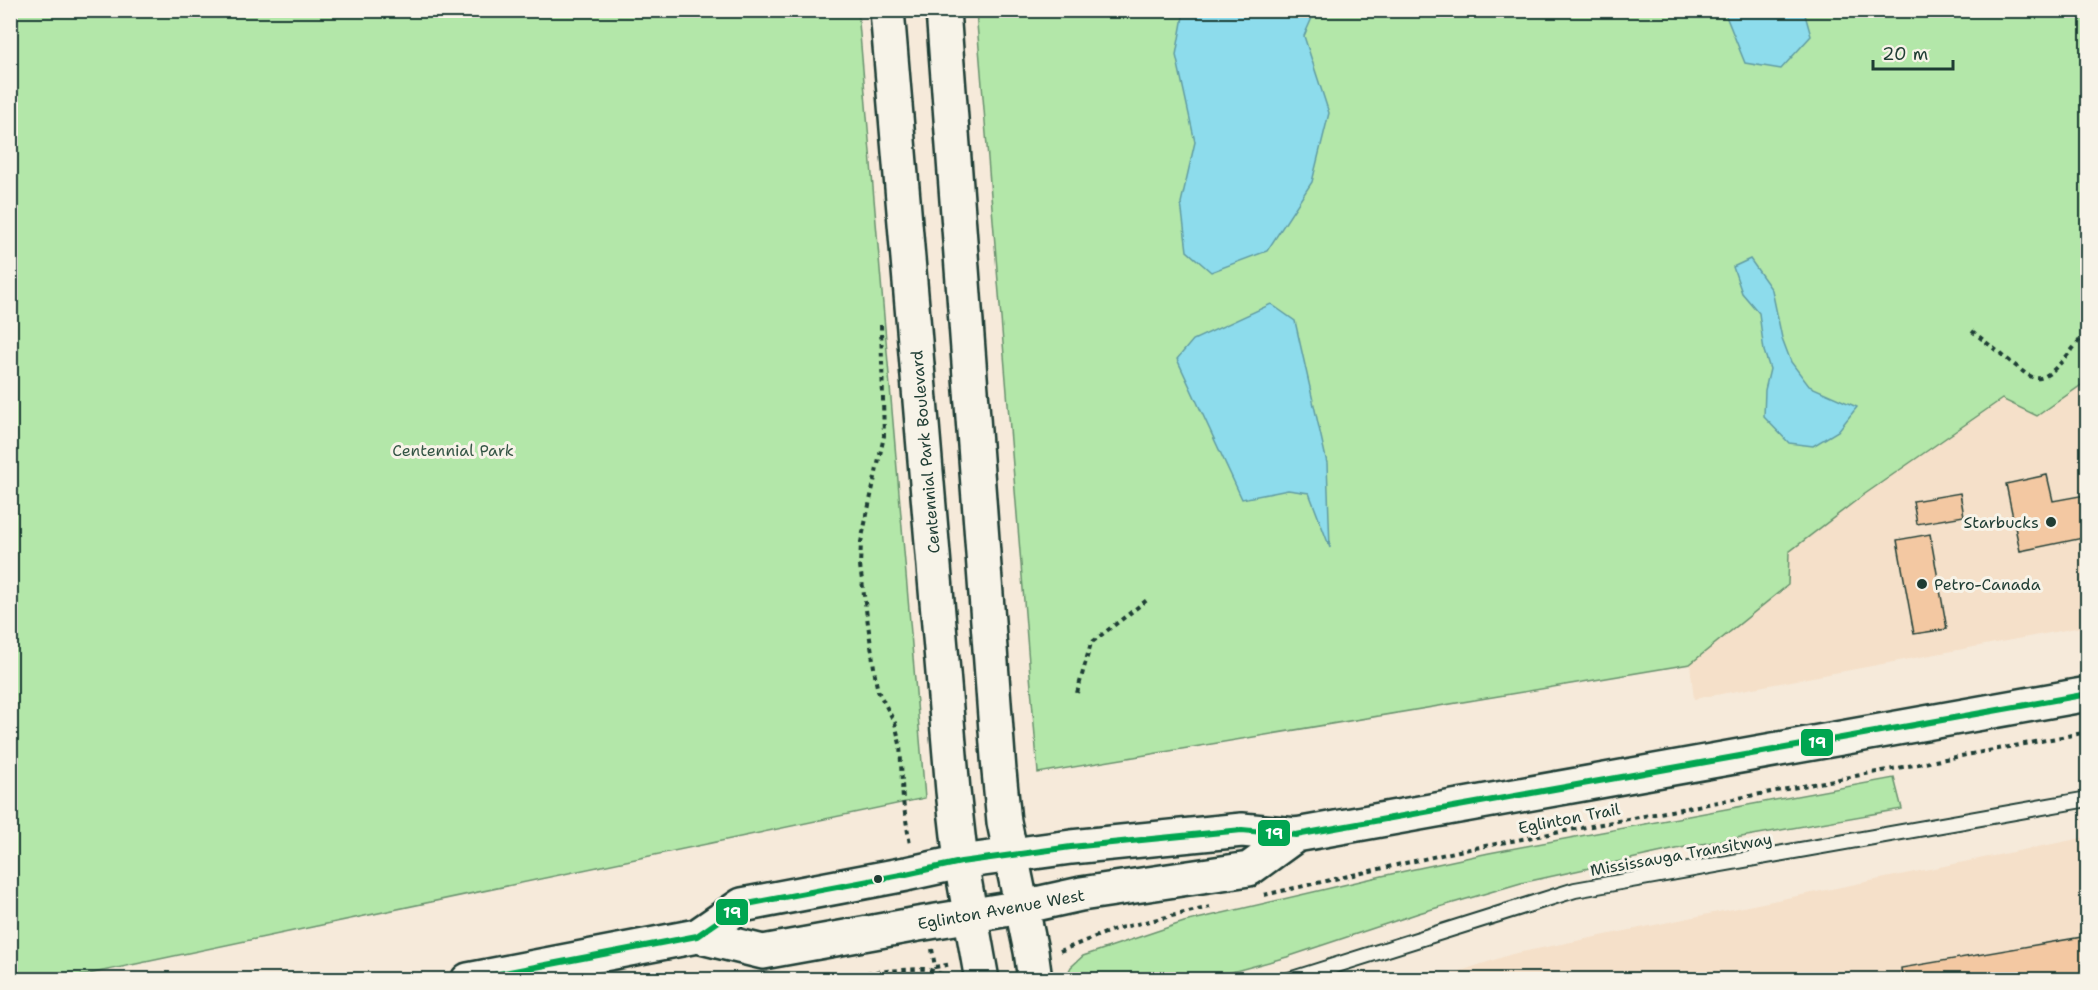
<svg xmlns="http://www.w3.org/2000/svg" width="2098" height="990" font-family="'Shantell Sans',sans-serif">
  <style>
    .built { fill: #f5e0c9 }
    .green { fill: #b3e7a9; stroke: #69926e; stroke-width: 1.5 }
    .water { fill: #8ddcec; stroke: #619ca2; stroke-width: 1.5 }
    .building { fill: #f3c8a2; stroke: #1f3d34; stroke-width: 1.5 }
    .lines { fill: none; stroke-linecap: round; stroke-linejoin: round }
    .lane-casing { stroke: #1f3d34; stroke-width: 18 }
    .secondary-casing { stroke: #1f3d34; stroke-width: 38 }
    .primary-casing { stroke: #1f3d34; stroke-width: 38 }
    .path { stroke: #1f3d34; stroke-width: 4; stroke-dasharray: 4.5 4.5; stroke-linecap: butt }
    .lane { stroke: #f7f3e8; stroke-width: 14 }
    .secondary { stroke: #f7f3e8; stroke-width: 33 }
    .primary { stroke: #f7f3e8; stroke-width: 33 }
    .bus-1-casing { stroke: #f7f3e8; stroke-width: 10 }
    .bus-1 { stroke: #00a651; stroke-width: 6 }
    .poi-dot { fill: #1f3d34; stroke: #f7f3e8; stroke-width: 2 }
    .labels { text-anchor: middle; stroke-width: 6; stroke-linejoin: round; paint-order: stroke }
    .park-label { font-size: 16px; fill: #355646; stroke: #f7f3e8 }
    .street-label { font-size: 16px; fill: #1f3d34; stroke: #f7f3e8 }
    .poi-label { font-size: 16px; fill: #1f3d34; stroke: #f7f3e8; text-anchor: end }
    .line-badge { stroke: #f7f3e8; stroke-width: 2 }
    .badge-label { font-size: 16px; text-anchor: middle; font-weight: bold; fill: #fff }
  </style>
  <rect width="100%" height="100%" fill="#f6eada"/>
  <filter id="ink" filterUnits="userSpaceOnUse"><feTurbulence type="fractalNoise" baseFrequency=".0167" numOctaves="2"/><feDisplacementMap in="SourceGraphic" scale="12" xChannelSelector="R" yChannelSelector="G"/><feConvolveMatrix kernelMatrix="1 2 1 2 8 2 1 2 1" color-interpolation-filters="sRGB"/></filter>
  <g filter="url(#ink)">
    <path class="built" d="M2087,381V626L1694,699L1690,664L1788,585L1789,552L1862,496L2002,399L2037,416Z
      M2087,837V979L1433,980L1512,954Z"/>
    <path class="green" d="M10,11H858L925,798L65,979H11Z
      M976,11H2087V381L2037,416L2002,399L1862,496L1789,552L1788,585L1690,664L1038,773Z
      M1894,778L1902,809L1690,846L1521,883L1419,913L1287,957L1206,979H1065L1071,967L1083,956L1184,922L1382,876L1489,853Z"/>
    <path class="water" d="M1184,11H1315L1304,36L1329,113L1312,182L1267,251L1211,272L1187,251L1181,203L1195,142L1176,55Z
      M1724,11H1804L1811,36L1781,69L1745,63Z
      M1750,259L1772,290L1782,338L1791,362L1809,386L1857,407L1838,431L1813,446L1789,443L1764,417L1765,390L1770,369L1764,351L1759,313L1742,293L1733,267Z
      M1271,304L1295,321L1327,463L1330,548L1309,493L1288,490L1242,499L1177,359L1193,340Z"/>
    <path class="building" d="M2047,475L2053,501L2085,495L2088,506V537L2020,551L2006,484Z
      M1960,493L1964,516L1917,524L1913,501Z
      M1930,534L1947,629L1914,634L1897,540Z
      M2088,936V980H1902L1901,968Z"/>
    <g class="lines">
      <g class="lane-casing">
        <path id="lane" d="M1289,980L1575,890L2088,799"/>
      </g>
      <g class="secondary-casing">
        <path id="secondary" d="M887,10L953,791L961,862L982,980
          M943,10L999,771L1004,822L1031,951L1035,980"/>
      </g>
      <g class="primary-casing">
        <path id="primary" d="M697,936L763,952L918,924L1022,907L1081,894L1249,869L1296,835
          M468,980L697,936L742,905L906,874L961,862L1071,847L1242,830L1296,835L2088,694"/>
      </g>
      <path class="path" d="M881,325L884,436L861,542L860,566L876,682L878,691L895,723L900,744L903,801L910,845
        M1972,331L2026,374C2030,376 2034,379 2040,378C2055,375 2077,342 2088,330
        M1077,693L1091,643L1147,600
        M1264,895L1459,851L2088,732
        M932,949L935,967L952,964
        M1060,951L1115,929L1210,907
        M822,980C856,973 890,970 924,969C934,969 941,977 951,975"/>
      <use href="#lane" class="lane"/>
      <use href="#secondary" class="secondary"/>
      <use href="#primary" class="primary"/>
      <g class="bus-1-casing">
        <path id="bus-1" d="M468,980L697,936L742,905L906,874L961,862L1071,847L1242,830L1296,835L2088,694"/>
      </g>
      <use href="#bus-1" class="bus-1"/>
    </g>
  </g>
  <g class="poi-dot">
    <circle cx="2051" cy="522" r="6"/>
    <circle cx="1922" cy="584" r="6"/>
    <circle cx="878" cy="879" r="5"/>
  </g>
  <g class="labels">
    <g class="park-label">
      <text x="453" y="456">Centennial Park</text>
    </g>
    <g class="street-label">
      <text transform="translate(925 452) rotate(-95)" y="6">Centennial Park Boulevard</text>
      <text transform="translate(1569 818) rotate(-11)" y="6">Eglinton Trail</text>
      <text transform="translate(1681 854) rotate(-10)" y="6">Mississauga Transitway</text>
      <text transform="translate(1001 909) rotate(-10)" y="6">Eglinton Avenue West</text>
    </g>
    <g class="poi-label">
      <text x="2039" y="528">Starbucks</text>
      <text x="1934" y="590" text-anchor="start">Petro-Canada</text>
    </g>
  </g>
  <g class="line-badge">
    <rect x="1800" y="728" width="34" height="29" rx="6" fill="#00a651"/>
    <rect x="1257" y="819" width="34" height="28" rx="6" fill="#00a651"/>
    <rect x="715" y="898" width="34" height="28" rx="6" fill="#00a651"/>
  </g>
  <g class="badge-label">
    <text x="1817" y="748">19</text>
    <text x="1274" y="839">19</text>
    <text x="732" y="918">19</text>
  </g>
  <rect width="2098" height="990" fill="none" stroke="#f7f3e8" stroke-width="36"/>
  <rect x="18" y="18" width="2062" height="954" fill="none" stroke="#1f3d34" stroke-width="2" filter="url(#ink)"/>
  <path d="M1873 60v9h80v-9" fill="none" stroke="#1f3d34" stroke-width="3"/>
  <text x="1882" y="60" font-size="18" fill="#1f3d34" stroke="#f7f3e8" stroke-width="4.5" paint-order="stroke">20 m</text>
</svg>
